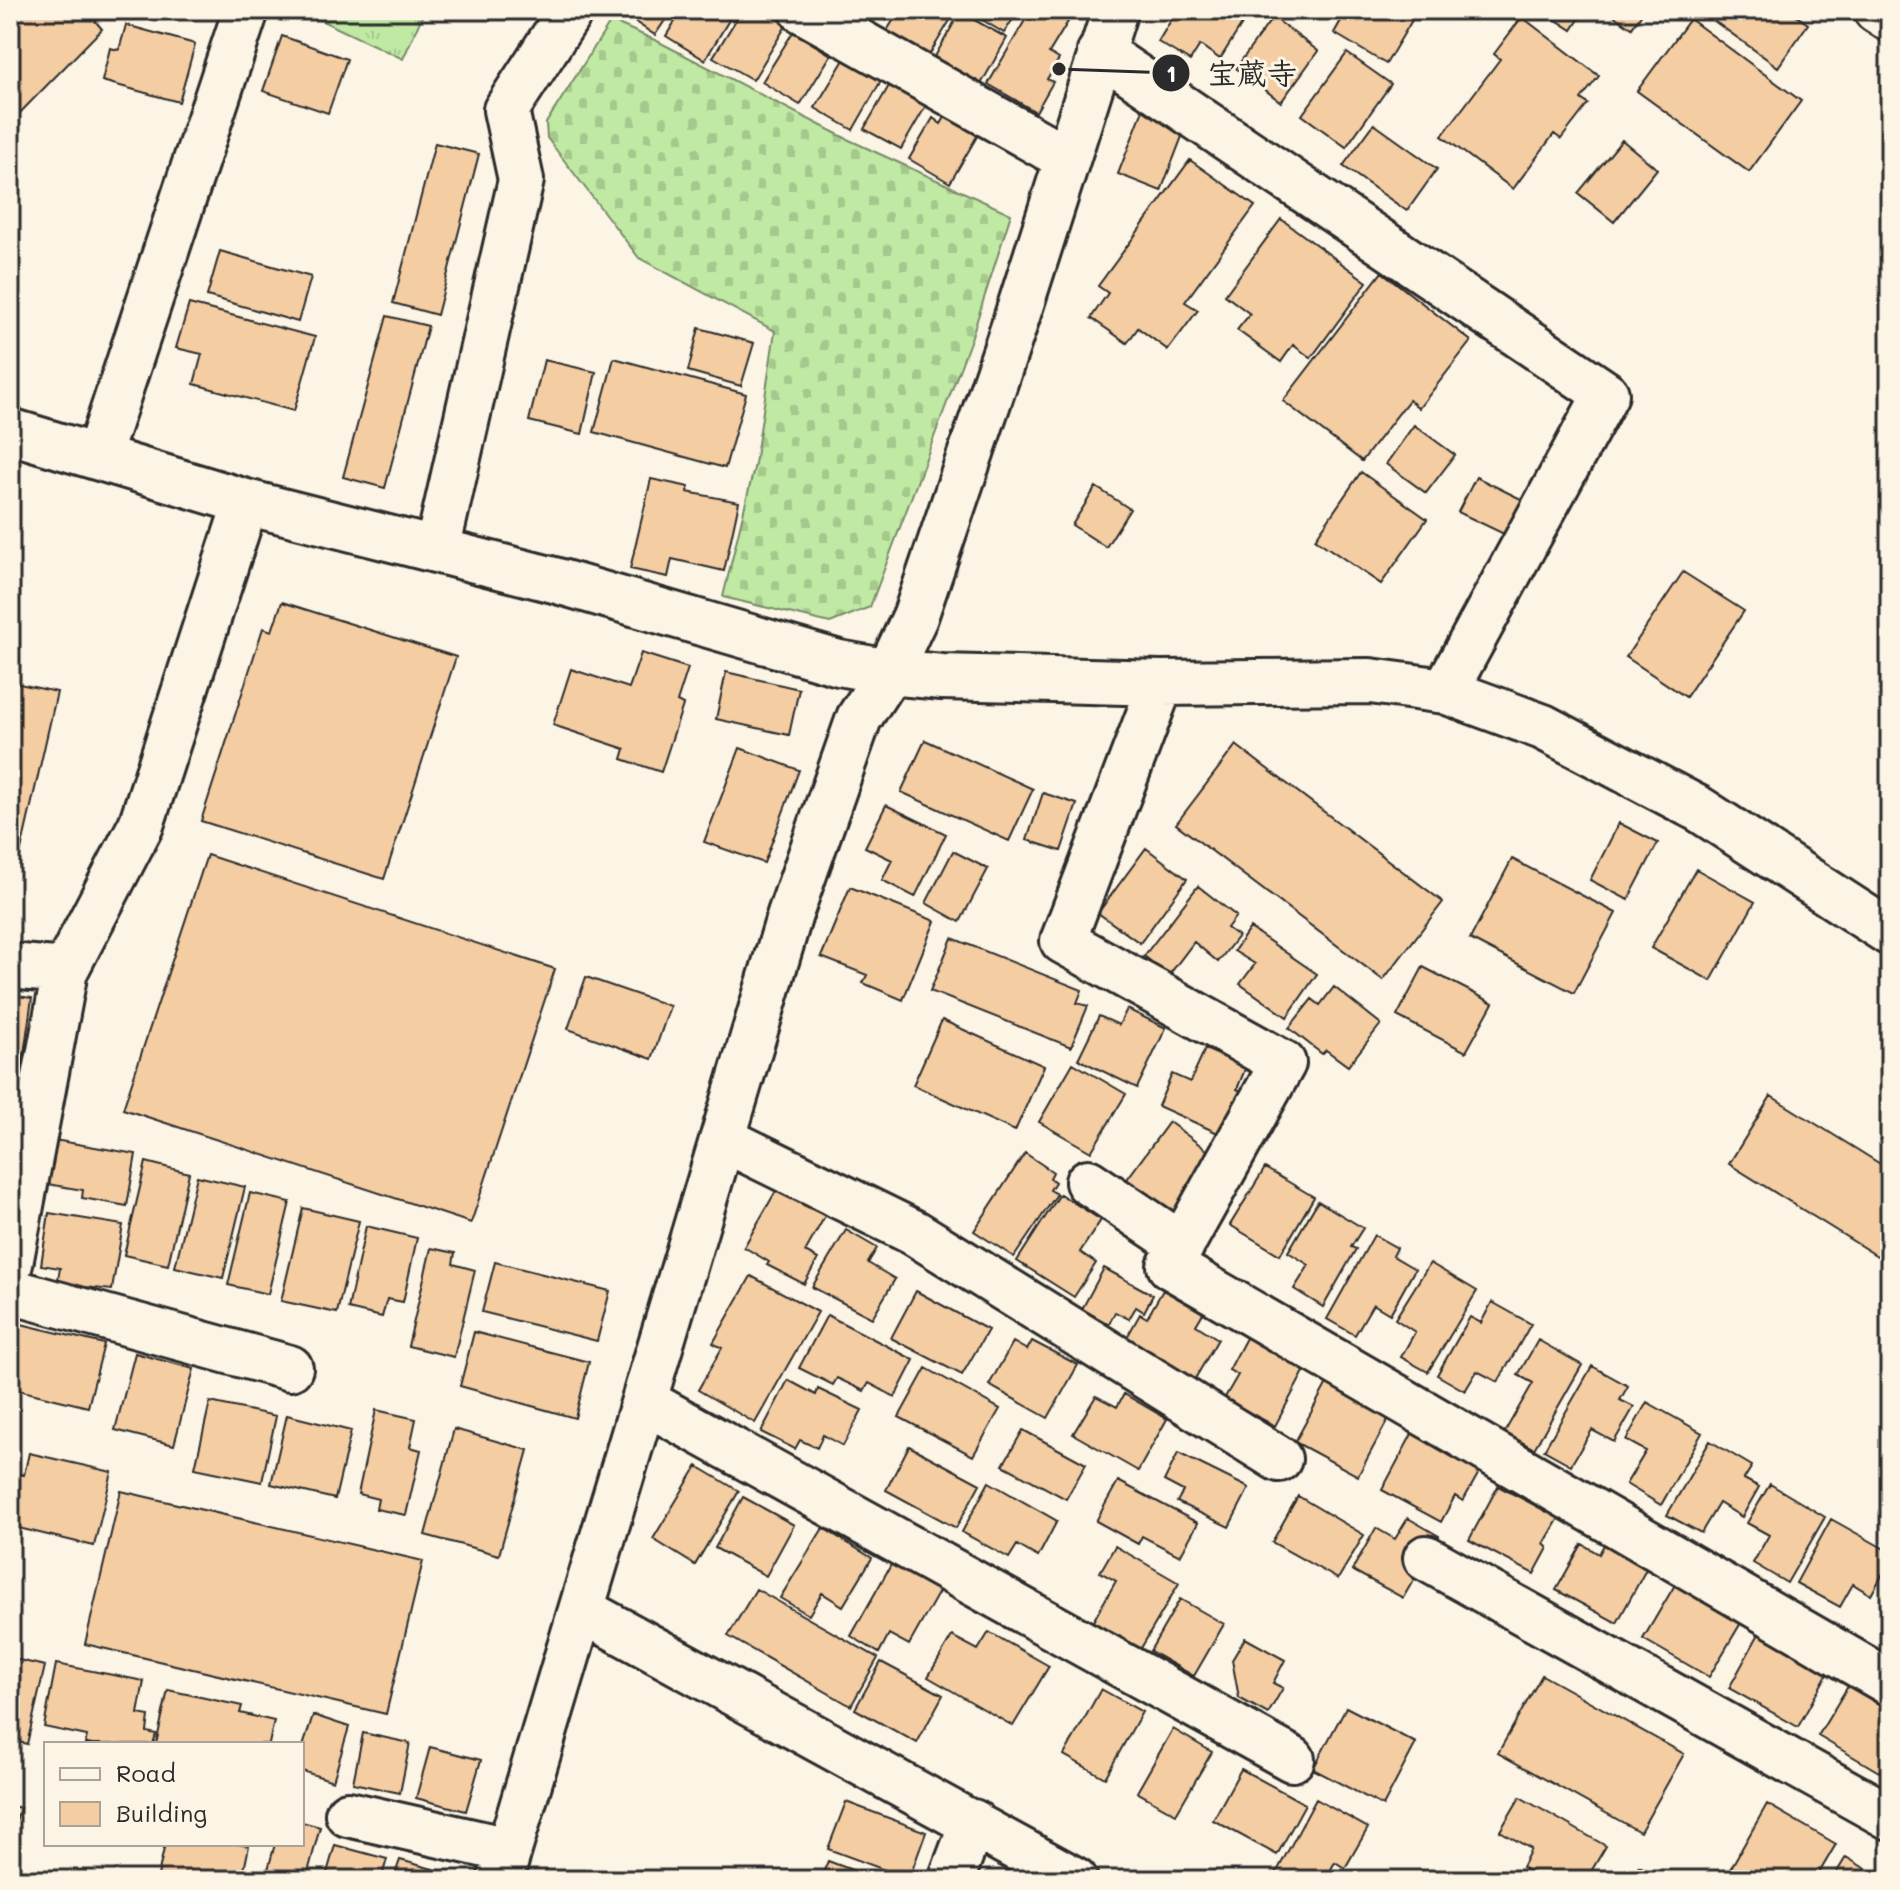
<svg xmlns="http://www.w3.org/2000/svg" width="1900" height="1890" font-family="Mali,'Klee One',sans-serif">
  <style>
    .cemetery { fill: url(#cemetery-stones); stroke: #768a68; stroke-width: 2 }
    .park { fill: url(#park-tufts); stroke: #768a68; stroke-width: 2 }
    .building { fill: #f4cda3; stroke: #2b2b2b; stroke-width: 2 }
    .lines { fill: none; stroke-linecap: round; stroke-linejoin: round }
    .minor-casing { stroke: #2b2b2b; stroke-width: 50 }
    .minor { stroke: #fcf5e5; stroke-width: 44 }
    .leader { fill: none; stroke: #2b2b2b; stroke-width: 3 }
    .callout-dot { fill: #2b2b2b; stroke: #fcf5e5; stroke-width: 3 }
    .mark-label { font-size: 24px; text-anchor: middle; font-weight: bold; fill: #fff }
    .callout-label { font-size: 30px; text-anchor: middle; font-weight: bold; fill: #2b2b2b; stroke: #fcf5e5; stroke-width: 6; stroke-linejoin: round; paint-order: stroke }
  </style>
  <defs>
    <pattern id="cemetery-stones" width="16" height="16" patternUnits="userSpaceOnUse" patternTransform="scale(2)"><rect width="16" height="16" fill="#c0e9a4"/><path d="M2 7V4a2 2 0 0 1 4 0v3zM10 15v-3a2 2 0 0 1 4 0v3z" fill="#a5c88d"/></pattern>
    <pattern id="park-tufts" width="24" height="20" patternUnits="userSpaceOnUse" patternTransform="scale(2)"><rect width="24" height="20" fill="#c0e9a4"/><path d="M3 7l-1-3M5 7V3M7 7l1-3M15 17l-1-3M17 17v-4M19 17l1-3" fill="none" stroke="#a5c88d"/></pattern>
  </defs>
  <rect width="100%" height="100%" fill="#fcf5e5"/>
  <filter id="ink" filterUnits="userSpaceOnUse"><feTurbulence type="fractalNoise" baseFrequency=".0125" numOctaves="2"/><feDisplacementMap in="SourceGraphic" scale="16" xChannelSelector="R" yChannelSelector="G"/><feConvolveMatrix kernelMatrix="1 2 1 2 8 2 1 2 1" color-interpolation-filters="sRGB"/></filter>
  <g filter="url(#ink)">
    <path class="cemetery" d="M611,21L657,41L847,139L1011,214L971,339L870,607L830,623L723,597L755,464L775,331L639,258L547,138L546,123Z"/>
    <path class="park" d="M299,10H425L403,59Z"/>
    <path class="building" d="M10,10H86L102,29L10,123Z
      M617,10H672L655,35Z
      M682,10H735L705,60L666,36Z
      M742,10H764L787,24L753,80L713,57Z
      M900,10H952L955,12L928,57L886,32Z
      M966,10H1019L1004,33Z
      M1031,10H1063L1072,15L1049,53L1059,59L1047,79L1053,82L1036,112L988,84Z
      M1177,10H1251L1220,59L1200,45L1190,61L1158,42Z
      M1347,10H1418L1386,64L1334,33Z
      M1541,10H1585L1572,30Z
      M1605,10H1644L1632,28Z
      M1716,10H1788L1808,24L1778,67L1710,18Z
      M960,12L1007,38L980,86L933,60Z
      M1273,17L1318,51L1281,102L1236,68Z
      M1522,17L1599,76L1581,99L1588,104L1561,139L1554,134L1513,189L1442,136L1500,59L1494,54Z
      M1690,19L1801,101L1749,172L1637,91Z
      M126,25L195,44L179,102L102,81L110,48L119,50Z
      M793,32L831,55L800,105L762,82Z
      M282,36L347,59L328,113L263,91Z
      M1347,53L1391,84L1346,147L1302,115Z
      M845,58L882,79L853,130L815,108Z
      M890,84L927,104L901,149L864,129Z
      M1143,110L1186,126L1161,191L1118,174Z
      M948,112L980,131L950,183L909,159L933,118L941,124Z
      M1374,124L1437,169L1407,211L1343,166Z
      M1622,140L1657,169L1614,222L1578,193Z
      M435,143L479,154L437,315L393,303Z
      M1190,160L1255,206L1185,302L1198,310L1168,350L1138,328L1127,343L1091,318L1108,293L1098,286Z
      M1281,219L1367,282L1311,358L1293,345L1281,362L1237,330L1250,314L1225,295Z
      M220,251L311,277L298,322L207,296Z
      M1382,272L1471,341L1419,408L1409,400L1362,461L1283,401Z
      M189,304L315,337L294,411L194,384L202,354L176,348Z
      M387,316L428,326L385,488L343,477Z
      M699,328L754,343L741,386L688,371Z
      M614,358L746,394L725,468L594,432Z
      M544,360L596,372L582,434L529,421Z
      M1414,425L1455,455L1426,493L1386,464Z
      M1361,472L1427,519L1381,584L1315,539Z
      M1476,477L1523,500L1506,535L1458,512Z
      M651,479L689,487L687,492L739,502L724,571L672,559L668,577L630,569Z
      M1096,487L1130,509L1106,547L1072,525Z
      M1683,572L1744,611L1686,697L1626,657Z
      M282,602L456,657L384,879L201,821L263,628L272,631Z
      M641,653L688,668L677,702L683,705L661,772L622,759L625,749L553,725L571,669L629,688Z
      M726,672L799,689L789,735L716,719Z
      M10,682L57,692L17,868L10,866Z
      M925,740L1033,789L1009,841L901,792Z
      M1236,745L1443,902L1383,980L1176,824Z
      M740,748L799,770L764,863L704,842Z
      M1043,793L1077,804L1061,851L1027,840Z
      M886,805L946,834L915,897L882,880L892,860L865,847Z
      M1619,823L1658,843L1628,900L1590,880Z
      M1146,848L1187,879L1140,943L1098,913Z
      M953,851L988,869L960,922L926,903Z
      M207,855L555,969L471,1223L123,1109Z
      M1512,859L1616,913L1574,993L1470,939Z
      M1696,869L1755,902L1711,981L1651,948Z
      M1198,886L1236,916L1227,928L1238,936L1218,962L1194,942L1169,975L1144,956Z
      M850,887L935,921L903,1000L863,983L867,975L821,957Z
      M1250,928L1317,974L1287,1017L1240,984L1255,964L1234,951Z
      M952,938L1082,990L1077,1003L1088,1006L1071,1047L930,991Z
      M1423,967L1493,1003L1466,1052L1397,1016Z
      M586,977L670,1006L652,1059L568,1029Z
      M1334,987L1381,1024L1348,1066L1326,1050L1322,1054L1289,1028L1312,999L1320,1005Z
      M10,995L32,998L19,1089L10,1088Z
      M1127,1009L1166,1028L1137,1088L1078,1059L1099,1016L1119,1025Z
      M942,1020L1044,1066L1015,1131L913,1085Z
      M1205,1049L1246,1067L1237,1089L1243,1092L1229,1138L1158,1106L1172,1074L1190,1082Z
      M1073,1063L1126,1094L1091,1152L1039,1122Z
      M1771,1096L1890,1170V1264L1729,1164Z
      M1169,1122L1215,1156L1171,1215L1125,1182Z
      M54,1140L136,1154L127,1206L82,1198L83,1190L47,1184Z
      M1025,1153L1053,1172L1050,1178L1055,1182L1050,1190L1057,1194L1014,1257L974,1231Z
      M146,1162L189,1173L168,1265L124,1255Z
      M1265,1168L1314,1197L1280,1255L1230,1225Z
      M197,1176L245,1187L223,1278L175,1267Z
      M777,1189L825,1216L805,1252L818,1259L804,1284L767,1265L769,1262L744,1247Z
      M250,1193L290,1202L268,1294L228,1285Z
      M1060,1194L1101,1220L1080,1252L1096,1263L1074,1297L1017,1261Z
      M1318,1201L1363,1228L1351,1247L1356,1249L1323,1307L1294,1289L1309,1265L1288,1252Z
      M303,1208L359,1221L337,1313L281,1301Z
      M49,1213L123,1225L112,1290L86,1287L85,1294L56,1290L60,1268L41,1265Z
      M366,1226L417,1238L403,1302L387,1299L382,1317L348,1309Z
      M846,1230L877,1248L868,1263L895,1279L872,1318L812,1287Z
      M1374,1235L1397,1248L1393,1256L1415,1269L1390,1314L1373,1304L1355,1335L1327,1319Z
      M431,1248L455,1253L453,1264L475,1270L454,1357L408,1346Z
      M495,1262L610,1291L597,1341L482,1312Z
      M1430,1263L1477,1291L1428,1372L1401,1357L1415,1332L1395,1319Z
      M1104,1268L1153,1295L1144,1312L1136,1307L1129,1319L1115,1312L1109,1324L1082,1309Z
      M751,1276L818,1312L755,1423L698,1390L722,1348L713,1343Z
      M1163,1290L1203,1313L1196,1325L1218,1339L1192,1384L1122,1346L1140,1314L1147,1318Z
      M916,1291L988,1330L962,1375L891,1338Z
      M1492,1302L1531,1324L1498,1382L1477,1371L1465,1391L1437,1375L1470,1317L1481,1323Z
      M827,1315L914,1360L895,1397L869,1383L864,1391L837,1378L833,1385L799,1368Z
      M17,1323L104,1344L88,1407L10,1388V1353Z
      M474,1332L589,1362L575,1418L460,1386Z
      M1247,1336L1306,1368L1275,1426L1224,1399L1238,1375L1229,1370Z
      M1538,1340L1582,1365L1534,1449L1504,1433L1533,1383L1518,1375Z
      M1032,1341L1078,1365L1048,1418L989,1385L1013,1342L1027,1350Z
      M135,1353L194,1369L174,1445L115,1430Z
      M1592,1366L1628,1386L1620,1400L1634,1407L1614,1442L1592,1430L1571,1465L1544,1450Z
      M926,1368L1000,1409L973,1456L899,1417Z
      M788,1380L816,1395L818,1389L862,1410L843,1446L823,1435L817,1448L800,1440L795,1449L761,1432Z
      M1327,1383L1390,1416L1358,1476L1295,1442Z
      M1124,1394L1167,1419L1138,1471L1073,1434L1096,1396L1117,1407Z
      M210,1402L276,1416L262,1482L195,1468Z
      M1647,1402L1702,1433L1661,1505L1626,1484L1646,1451L1626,1440Z
      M376,1410L416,1419L410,1447L421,1450L406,1515L376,1509L378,1499L358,1494Z
      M287,1415L351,1431L335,1499L271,1484Z
      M454,1429L528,1450L499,1555L425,1535Z
      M1023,1430L1086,1464L1066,1499L1003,1465Z
      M1413,1432L1481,1469L1463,1501L1455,1496L1441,1522L1382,1490Z
      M1710,1441L1752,1466L1744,1479L1759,1487L1742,1517L1719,1503L1701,1533L1667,1515Z
      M909,1446L980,1484L956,1528L886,1490Z
      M29,1453L112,1472L94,1546L10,1526V1472L24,1475Z
      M1178,1453L1249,1488L1229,1527L1177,1502L1183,1491L1164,1481Z
      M697,1466L739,1491L695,1565L653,1539Z
      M1118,1481L1198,1523L1180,1556L1142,1536L1138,1544L1096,1521Z
      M989,1482L1057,1521L1038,1557L1017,1545L1009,1558L962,1532Z
      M1770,1484L1825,1517L1787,1583L1753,1563L1769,1535L1747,1523Z
      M1498,1486L1559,1518L1544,1544L1548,1548L1534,1574L1469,1540Z
      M121,1491L423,1561L386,1714L85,1644Z
      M1298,1496L1364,1535L1338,1579L1272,1542Z
      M743,1497L794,1525L766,1576L715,1548Z
      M1408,1518L1439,1536L1403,1598L1352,1570L1376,1528L1395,1539Z
      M1831,1519L1890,1552V1561L1871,1595L1853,1584L1840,1607L1796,1583Z
      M823,1528L872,1558L843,1606L822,1593L809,1615L780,1598Z
      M1606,1541L1649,1564L1617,1623L1556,1590L1582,1544L1599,1554Z
      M1115,1546L1179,1583L1140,1650L1092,1623L1116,1581L1100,1572Z
      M892,1563L940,1590L909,1645L889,1634L879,1653L851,1636Z
      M1676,1583L1742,1621L1709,1677L1643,1639Z
      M756,1589L878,1658L851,1706L728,1636Z
      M1180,1599L1224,1624L1194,1676L1150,1651Z
      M1761,1630L1830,1669L1798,1727L1729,1688Z
      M989,1632L1049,1666L1013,1726L928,1677L952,1636L978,1650Z
      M1245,1638L1285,1660L1273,1683L1283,1688L1268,1714L1239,1698L1232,1660Z
      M10,1658L45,1666L27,1744L10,1740Z
      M881,1662L943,1695L917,1743L855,1709Z
      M56,1664L144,1681L138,1714L149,1716L147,1732L156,1734L153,1744H85L87,1736L44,1727Z
      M1542,1675L1684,1754L1640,1832L1498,1753Z
      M1851,1681L1890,1704V1754L1879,1772L1818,1736Z
      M1101,1689L1142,1712L1105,1778L1064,1755Z
      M168,1690L242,1706L240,1713L274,1721L269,1744H156Z
      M1346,1707L1416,1743L1383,1806L1313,1769Z
      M313,1715L349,1727L333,1781L302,1771V1750Z
      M1173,1729L1212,1752L1176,1814L1137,1792Z
      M363,1733L410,1743L400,1793L353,1783Z
      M430,1747L481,1760L466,1811L416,1798Z
      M1241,1769L1305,1804L1277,1855L1213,1820Z
      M1520,1797L1606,1846L1586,1880H1544L1522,1867L1531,1849L1500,1831Z
      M1316,1799L1368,1828L1345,1868L1335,1862L1325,1880H1284L1275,1875Z
      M846,1802L926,1832L909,1879L828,1849Z
      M1767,1804L1836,1844L1815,1880H1724Z
      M10,1805L20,1808L10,1842Z
      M302,1822L320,1827L306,1880H293L267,1873L275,1844H302Z
      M165,1844H237L249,1846L242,1880H157Z
      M335,1845L387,1859L381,1880H325Z
      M1846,1857L1884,1880H1832Z
      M400,1860L451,1874L449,1880H393Z
      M828,1861L879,1880H820Z
      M1639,1866L1665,1880H1631Z"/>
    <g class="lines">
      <g class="minor-casing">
        <path id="minor" d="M802,10L1066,158
          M1876,10L1890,19
          M1100,52L1606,394L1445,691
          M10,431L246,502L554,580L839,663L889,672L942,677L1161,683L1370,681L1445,691L1543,727L1699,809L1890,933
          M98,456L246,10
          M437,550L521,180L506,110L571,10
          M1161,683L1063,941L1283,1063L1170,1266L1890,1683
          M10,966L65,971
          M723,1139L915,1233L1279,1459
          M1088,1182L1182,1245
          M10,1264L65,971L141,825L246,502
          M10,1291L290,1368
          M644,1401L1292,1759
          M1426,1558L1890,1817
          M582,1610L1075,1880
          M348,1814L508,1850
          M500,1880L790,914L859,718L889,672L915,617L1013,329L1115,10
          M951,1880L973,1822"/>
      </g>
      <use href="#minor" class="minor"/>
    </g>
  </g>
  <path class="leader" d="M1059 69L1171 73"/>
  <g class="callout-dot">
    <circle cx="1059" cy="69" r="8"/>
    <circle cx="1171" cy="73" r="20"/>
  </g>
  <g class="mark-label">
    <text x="1171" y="82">1</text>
  </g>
  <g class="callout-label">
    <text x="1252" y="84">宝蔵寺</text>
  </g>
  <rect width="1900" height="1890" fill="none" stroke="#fcf5e5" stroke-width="40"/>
  <rect x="20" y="20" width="1860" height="1850" fill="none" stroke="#2b2b2b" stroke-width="3" filter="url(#ink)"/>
  <rect x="44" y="1742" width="260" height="104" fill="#fcf5e5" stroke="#a8a49b" stroke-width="2"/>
  <rect x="60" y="1768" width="40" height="12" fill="#fcf5e5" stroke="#a8a49b" stroke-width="2"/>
  <text x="116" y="1782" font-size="24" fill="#2b2b2b">Road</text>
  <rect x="60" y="1802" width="40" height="24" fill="#f4cda3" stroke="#a8a49b" stroke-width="2"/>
  <text x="116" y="1822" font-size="24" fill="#2b2b2b">Building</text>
</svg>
